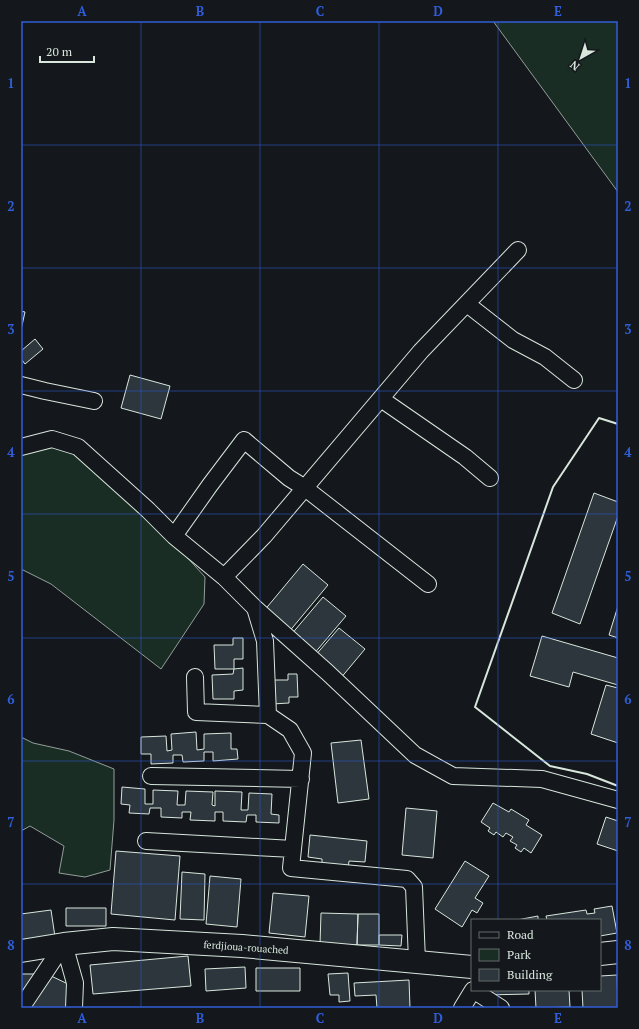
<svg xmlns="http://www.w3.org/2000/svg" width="639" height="1029" font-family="'PT Serif',serif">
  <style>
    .green { fill: #1a2d24; stroke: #939e99 }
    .building { fill: #2c363c; stroke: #d8e6dc }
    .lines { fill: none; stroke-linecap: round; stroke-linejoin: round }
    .street-casing { stroke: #d8e6dc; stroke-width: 18 }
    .secondary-casing { stroke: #d8e6dc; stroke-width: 24 }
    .street { stroke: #14181c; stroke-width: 16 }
    .secondary { stroke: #14181c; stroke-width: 22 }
    .wall { stroke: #d8e6dc; stroke-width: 2 }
    .grid { fill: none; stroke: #305dd8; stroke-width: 1; stroke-opacity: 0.55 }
    .labels { text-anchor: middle; stroke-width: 3; stroke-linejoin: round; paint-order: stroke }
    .street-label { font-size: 10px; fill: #d8e6dc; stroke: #14181c }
    .neatline { fill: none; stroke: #305dd8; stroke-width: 1.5 }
    .grid-label { font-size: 13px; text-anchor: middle; font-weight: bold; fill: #305dd8 }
  </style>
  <rect width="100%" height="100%" fill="#14181c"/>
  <path class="green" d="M493,21H618V192Z
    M73,443L184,554L205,577L204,604L161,669L51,584L21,569V449Z
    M21,737L33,743L69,751L114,769V820L110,870L85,877L59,873L64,846L30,826L21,831Z"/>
  <path class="building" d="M21,311L25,312L21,330Z
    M35,339L43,349L25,364L21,359V351Z
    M130,375L170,386L161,419L121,408Z
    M594,493L618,502V516L580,624L552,613Z
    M303,564L328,585L288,633L263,612Z
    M323,597L346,616L313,655L290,636Z
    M618,606V638L609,635Z
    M339,628L365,649L340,679L314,657Z
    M542,636L618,658V685L573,672L569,687L530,676Z
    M233,638H243V659H234V669H215L214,645H233Z
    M243,668V690L234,691V699H213L212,675L233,674L234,669Z
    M288,674H297L298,697H289V703L272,704L271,680H288Z
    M606,685L618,688V743L591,734Z
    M196,732L197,750L204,749V734L231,733V749H237L238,759L213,761V752H204V761L183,762L182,755H173V763L151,764V754H141V737L166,736L167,751L172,750L171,734Z
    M361,740L369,799L338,803L331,743Z
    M122,787L145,789V804H153V790L178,791L177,805H185L186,791L213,792L212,805L215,806V791L242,792L241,810H248L249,793L272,794L271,814L279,815V823L256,822V815H247L246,822L223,821V812H215V821L190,820L191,812H182V818L161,817V808H150L149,814L129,813L130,805L121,804Z
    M493,803L509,812L511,809L529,820L526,825L542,835L531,853L524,848L521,852L515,848L517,845L510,841L513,837L506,833L503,837L496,832L494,835L488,831L490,828L481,822Z
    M406,808L437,811L433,858L402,855Z
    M606,817L618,821V851L597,844Z
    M310,835L367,841L365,862L349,861L348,869L322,867V859L308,857Z
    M116,851L180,856L175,920L111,914Z
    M465,861L489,876L475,898L483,903L477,913L472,910L462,927L435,909Z
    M182,872L205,874L204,920L180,919Z
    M210,876L241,879L237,927L206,924Z
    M273,893L309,896L305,937L269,933Z
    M612,906L617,933L600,936V920H547L546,916L586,910L587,914L595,913L594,909Z
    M66,908H106V926H66Z
    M51,910L55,937L21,942V914Z
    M321,913L358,914L357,945L320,944Z
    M358,914H379V945H357Z
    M538,916V920H517Z
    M379,935H402L401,946L379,945Z
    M188,956L191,986L93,994L90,965Z
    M245,967L246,988L206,991L205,969Z
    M256,968H300V991H256Z
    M348,973L350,1001L339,1002V995H330L328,974Z
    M21,974H36L21,996Z
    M49,975L68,984V1008H28Z
    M617,975L618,1008H583L582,990H600V976Z
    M409,980L410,1008H377L376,995L355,996L354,983Z
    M486,990H529V994L486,995Z
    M535,990H569L570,1007L536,1008Z"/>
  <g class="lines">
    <g class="street-casing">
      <path id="street" d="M467,304L513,340L545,357L574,380
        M21,385L45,391L94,401
        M381,399L465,457L490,478
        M21,447L52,439L78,447L148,510L174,536L224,577L255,608L265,641L268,715
        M174,536L210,485L244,440L289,478L305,488L428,584
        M224,577L264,536L421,351L518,250
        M255,608L327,672L415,755L453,776L542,779L618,800
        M195,677L196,712L268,715L290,730L303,753L291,868L407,879L414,887L417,961
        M151,776L301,779
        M146,841L293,849
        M64,944L75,983L74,1008
        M473,990L501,1008
        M21,1008L64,944
        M462,1008L473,990"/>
    </g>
    <g class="secondary-casing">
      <path id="secondary" d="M21,951L64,944L113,939L242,946L472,967
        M600,954L618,952"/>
    </g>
    <use href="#street" class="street"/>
    <use href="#secondary" class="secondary"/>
    <path class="wall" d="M618,424L599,418L553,487L475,707L550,766L587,774L618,786"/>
  </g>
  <path class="grid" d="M141,21V1008M260,21V1008M379,21V1008M498,21V920M21,145H618M21,268H618M21,391H618M21,514H618M21,638H618M21,761H618M21,884H618M498,990V1008"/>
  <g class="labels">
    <g class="street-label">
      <text transform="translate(246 947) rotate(4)" y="4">ferdjioua-rouached</text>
    </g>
  </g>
  <rect width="639" height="1029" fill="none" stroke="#14181c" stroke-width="44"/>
  <rect x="471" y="919" width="130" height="72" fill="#14181c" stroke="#626a69"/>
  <rect x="479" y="932" width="20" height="6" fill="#14181c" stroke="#626a69"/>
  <text x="507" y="939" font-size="12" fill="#d8e6dc">Road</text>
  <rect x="479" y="949" width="20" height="12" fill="#1a2d24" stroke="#626a69"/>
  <text x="507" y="959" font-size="12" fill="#d8e6dc">Park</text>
  <rect x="479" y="969" width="20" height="12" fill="#2c363c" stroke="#626a69"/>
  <text x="507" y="979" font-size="12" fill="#d8e6dc">Building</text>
  <g transform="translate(581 58) rotate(219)" stroke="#14181c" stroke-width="3" paint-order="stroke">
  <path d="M0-3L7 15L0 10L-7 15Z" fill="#d8e6dc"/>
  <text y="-6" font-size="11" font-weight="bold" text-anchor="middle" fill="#d8e6dc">N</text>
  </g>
  <path d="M40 56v6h54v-6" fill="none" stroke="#d8e6dc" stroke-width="2"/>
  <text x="46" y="56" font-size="12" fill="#d8e6dc" stroke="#14181c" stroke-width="3" paint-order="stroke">20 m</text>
  <rect x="22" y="22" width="595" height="985" class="neatline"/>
  <g class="grid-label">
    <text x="82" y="16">A</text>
    <text x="200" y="16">B</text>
    <text x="320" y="16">C</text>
    <text x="438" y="16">D</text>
    <text x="558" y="16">E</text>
    <text x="11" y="88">1</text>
    <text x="628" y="88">1</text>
    <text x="11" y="211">2</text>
    <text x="628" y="211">2</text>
    <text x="11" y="334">3</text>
    <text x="628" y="334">3</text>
    <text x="11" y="457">4</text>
    <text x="628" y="457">4</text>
    <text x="11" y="581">5</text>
    <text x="628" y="581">5</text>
    <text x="11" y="704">6</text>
    <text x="628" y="704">6</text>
    <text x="11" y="827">7</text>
    <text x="628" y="827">7</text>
    <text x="11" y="950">8</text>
    <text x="628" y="950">8</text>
    <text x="82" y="1023">A</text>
    <text x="200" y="1023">B</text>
    <text x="320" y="1023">C</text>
    <text x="438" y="1023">D</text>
    <text x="558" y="1023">E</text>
  </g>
</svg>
